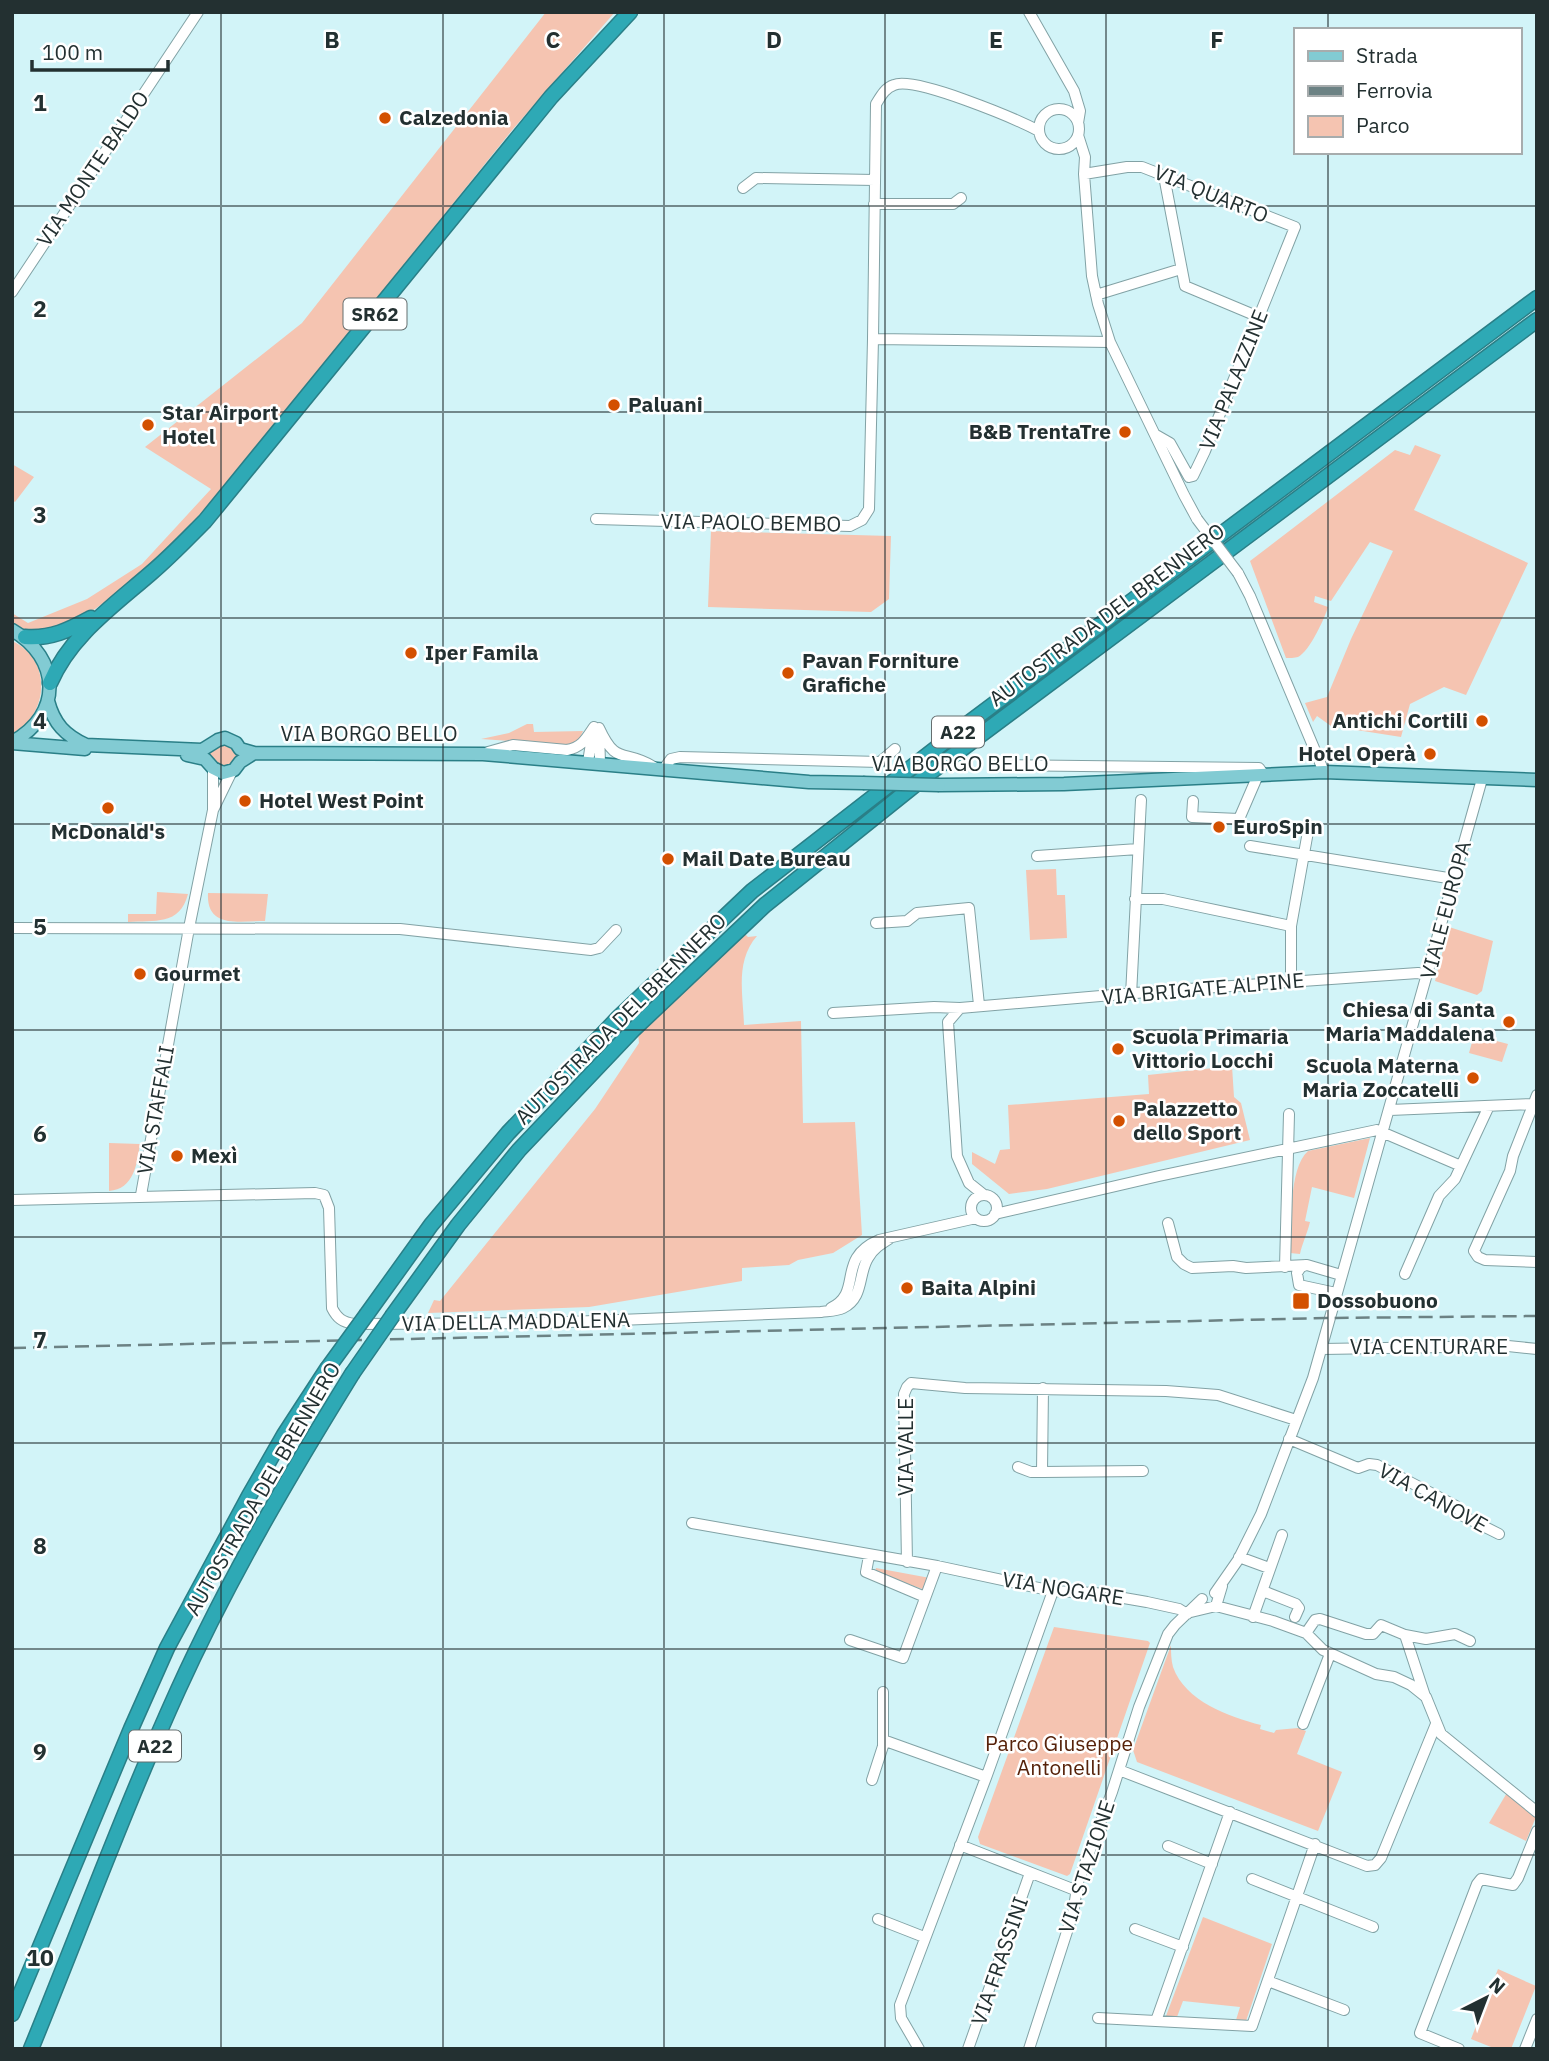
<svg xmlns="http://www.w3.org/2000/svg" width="1549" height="2061" font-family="'IBM Plex Sans',sans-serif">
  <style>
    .green { fill: #f5c4b1 }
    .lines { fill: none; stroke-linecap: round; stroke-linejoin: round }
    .minor-casing { stroke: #82a2a5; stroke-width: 12 }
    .major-casing { stroke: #2a7f87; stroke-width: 15 }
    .highway-casing { stroke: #2a7f87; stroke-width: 17 }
    .minor { stroke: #fff; stroke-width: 10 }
    .major { stroke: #82cbd3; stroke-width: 12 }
    .highway { stroke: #2ea9b5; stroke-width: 14 }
    .rail { stroke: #6c8284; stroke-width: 2.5; stroke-dasharray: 14 7; stroke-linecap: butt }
    .minor-bridge-casing { stroke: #82a2a5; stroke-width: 12; stroke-linecap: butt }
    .major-bridge-casing { stroke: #2a7f87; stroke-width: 15; stroke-linecap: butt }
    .highway-bridge-casing { stroke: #2a7f87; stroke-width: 17; stroke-linecap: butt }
    .minor-bridge { stroke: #fff; stroke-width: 10 }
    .major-bridge { stroke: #82cbd3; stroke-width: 12 }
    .highway-bridge { stroke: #2ea9b5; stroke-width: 14 }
    .grid { fill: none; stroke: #233031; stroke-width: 2; stroke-opacity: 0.55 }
    .poi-dot { fill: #d35000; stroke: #fff; stroke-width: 2.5 }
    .labels { text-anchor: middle; stroke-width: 5; stroke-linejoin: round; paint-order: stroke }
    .shield { fill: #fff; stroke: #656e6f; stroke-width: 2 }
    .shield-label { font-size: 19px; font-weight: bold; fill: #233031 }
    .poi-label { font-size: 21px; font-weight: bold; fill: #233031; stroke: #fff; text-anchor: start }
    .street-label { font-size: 21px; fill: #233031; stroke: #fff }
    .park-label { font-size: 21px; fill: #56220a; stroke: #fff }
    .grid-label { font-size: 23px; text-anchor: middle; font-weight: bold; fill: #233031; stroke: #fff; stroke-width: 5; stroke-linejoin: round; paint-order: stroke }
  </style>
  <rect width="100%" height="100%" fill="#d2f4f8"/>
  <path class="green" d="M546,12H615L513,129L221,492L148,570L95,609L60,628L31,632L12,624V613L28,623L87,599L142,564L211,489L145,447L302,323Z
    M1415,445L1441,455L1414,510L1528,563L1466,695L1444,687L1410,704L1401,737L1331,726L1317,716L1313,722L1305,703L1327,697L1351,639L1393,551L1370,542L1331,601L1315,596L1314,602L1328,607C1325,618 1309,652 1298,657C1295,658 1289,658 1286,658L1250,561L1395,450L1410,455Z
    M12,464L34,477L15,502L12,500Z
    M711,531L891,536L889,599L871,612L708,607Z
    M12,641C53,659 49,715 12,735Z
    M527,724H533L534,732L583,731L579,740L569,745L481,739L509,733Z
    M222,741L238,752L239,756L227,770L209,758L211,749Z
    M1056,869L1057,895H1065L1067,938L1030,940L1026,870Z
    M157,892L188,894C180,926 154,920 128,922V914H156Z
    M208,893L268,894L265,921C240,921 206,929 208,893Z
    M1449,927L1493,941L1482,991L1477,995L1435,981Z
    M745,934L748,937L757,936C735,961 743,994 744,1025L801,1021L803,1123L855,1122L862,1235L833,1253L798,1260L789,1265L742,1268V1281L589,1307L428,1313L434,1300L440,1301L595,1109L639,1043L638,1033L692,979Z
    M1474,1035L1508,1044L1502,1062L1469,1053Z
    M1232,1066L1234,1097L1241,1103L1250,1140L1047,1189L1009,1194L972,1164V1152L995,1164L1000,1150L1010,1149L1008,1105L1149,1094L1148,1075Z
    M1370,1138L1354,1198L1312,1187L1305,1221L1310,1222C1307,1234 1302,1244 1300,1254L1290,1253C1292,1226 1288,1169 1308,1151Z
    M109,1143L140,1144C137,1164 134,1189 109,1191Z
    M876,1568L930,1578L925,1590L875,1572Z
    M1054,1627L1148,1641L1150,1643L1070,1874L1067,1876L980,1844L978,1837Z
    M1171,1645C1171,1652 1171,1660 1173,1667C1185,1701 1229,1717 1261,1725L1260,1729L1274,1733L1276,1730L1298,1728L1306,1731L1297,1754L1342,1772L1318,1831L1137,1762L1133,1750Z
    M1508,1791L1536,1817L1526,1841L1489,1823Z
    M1203,1917L1272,1944L1246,2021L1236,2020L1240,2007L1183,2001L1177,2017L1166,2016Z
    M1498,1969L1536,1986L1511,2049H1496L1471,2039Z"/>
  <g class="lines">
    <g class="minor-casing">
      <path id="minor" d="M1029,12L1074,91L1080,111L1078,123
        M1039 129a20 20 0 1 1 40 0a20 20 0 1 1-40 0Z
        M1078,135L1085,157L1084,174L1092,276L1098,304L1110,342L1184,495L1197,519
        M1084,174L1127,167H1142L1295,227L1205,451L1193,476L1189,477L1170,443L1156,435
        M1164,176L1185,286L1259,317
        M743,188L756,178L875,180
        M874,204H953L961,198
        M12,292L198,12
        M1096,295L1181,269
        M873,339L876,104C881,96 885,88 894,85C915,76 1016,119 1039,131
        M596,519L850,526L862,520L869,509L873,339L1110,342
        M1238,573L1250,596L1324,772
        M599,728C617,767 623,748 654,767
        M599,732L600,763
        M488,752L513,745L567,750C582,747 586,739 594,727
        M588,762L593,731
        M998,765L1259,768L1264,775
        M213,768V810L232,771
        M663,770L671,759L680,757L880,762L895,749
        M1193,801L1192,817L1239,819L1258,775
        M1250,846L1454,879
        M1037,856L1138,849
        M1135,899H1163L1291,926
        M876,923L907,921L917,913L969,908L979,1005
        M12,928L400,929L591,950L599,948L616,930
        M1291,982V926L1309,826
        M1131,995L1141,800
        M960,1008L948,1022L957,1156L969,1183L984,1195
        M833,1013L934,1007L960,1008L1159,991L1418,973L1428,974
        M1537,1095L1513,1156L1510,1171L1474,1251L1478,1257L1485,1260L1537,1262
        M1390,1110L1533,1104
        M141,1195L189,928L213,810
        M971 1208a13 13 0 1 1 26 0a13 13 0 1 1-26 0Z
        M12,1200L315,1193L324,1195L329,1208L332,1308C337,1318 342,1322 354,1324L543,1323L821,1312C828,1311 837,1311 843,1308C864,1298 858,1274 868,1258C873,1249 881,1244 889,1239
        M995,1214L1159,1176L1377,1130L1461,1166L1489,1106
        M1168,1223L1177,1257L1184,1264L1192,1268L1233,1266L1246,1268L1307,1265L1341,1275
        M1306,1265L1301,1267L1297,1273L1299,1285L1336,1293
        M1285,1267L1289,1114
        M1405,1274L1439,1196L1455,1179L1461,1166
        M831,1308C864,1292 835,1259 879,1240L976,1218
        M1322,1349L1508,1346L1537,1349
        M1289,1439L1358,1468L1369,1464L1377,1465L1456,1506L1463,1516L1499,1534
        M1018,1467L1031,1472H1042L1143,1471
        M1042,1472L1043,1388
        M692,1523L937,1566L1053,1591L1095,1593L1147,1602L1179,1609L1187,1614
        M869,1556L866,1572L925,1597
        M1239,1557L1269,1568
        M907,1562L904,1394L907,1387L911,1383L965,1388L1166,1391L1218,1395L1296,1420
        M1263,1591L1296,1604L1299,1608L1295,1617
        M1215,1593L1238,1560L1261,1514L1313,1378L1482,779
        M1216,1606L1273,1621L1306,1633L1323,1650L1376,1674L1394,1677L1411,1685L1426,1697L1441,1734L1537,1812
        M1191,1612L1216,1606L1222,1586
        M1253,1617L1282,1535
        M1306,1633L1315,1620L1320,1619L1366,1634H1373L1381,1625L1405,1635L1425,1696
        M1405,1635L1426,1639L1455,1634L1470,1641
        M850,1640L903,1658L937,1566
        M1303,1724L1330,1654
        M883,1740L986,1777
        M1119,1770L1367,1866L1375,1865L1381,1858L1436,1724
        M872,1780L883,1746V1692
        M960,1845L1075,1890
        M1168,1846L1212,1864
        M1252,1879L1373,1927
        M878,1919L924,1937
        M1135,1929L1183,1947
        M1268,1981L1344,2010
        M1098,2018L1252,2026L1315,1844
        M1156,2021L1230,1812
        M919,2049L901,2018L900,2005L987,1775L1053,1591
        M968,2049L1030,1873
        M1029,2049L1073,1913L1078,1882L1112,1792L1139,1707L1168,1634L1175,1625L1202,1599
        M1459,2049L1420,2033L1477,1884L1481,1879L1513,1885L1518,1878L1537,1831
        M1525,2049L1537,2019"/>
    </g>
    <g class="major-casing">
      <path id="major" d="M12,630C61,658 63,715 12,742
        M48,701C54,724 65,735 86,745L202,750L218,740L225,738L236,743L240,749L254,753L483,754L809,782L863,783
        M12,743L85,749
        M187,755L205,759L213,768L223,773L234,770L240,762L254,753
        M939,785L1064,784L1324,772L1537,780"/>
    </g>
    <g class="highway-casing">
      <path id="highway" d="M25,637C51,639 69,630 91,618
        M50,683C70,636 113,606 151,573C170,557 187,539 205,521L551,97L630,12
        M367,1314L431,1225L508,1133L618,1018L752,891L970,722L1537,298
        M393,1315L458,1225L519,1150L634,1029L765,905L931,772L1537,320
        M12,2014L131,1729L167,1648L249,1496L284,1435L327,1369
        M31,2049C80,1929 125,1807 178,1690C228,1580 289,1476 352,1374"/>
    </g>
    <use href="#minor" class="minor"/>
    <use href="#major" class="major"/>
    <use href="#highway" class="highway"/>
    <path class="rail" d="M12,1348L1325,1318L1537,1316"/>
    <g class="minor-bridge-casing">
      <path id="minor-bridge" d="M1197,519L1238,573"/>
    </g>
    <g class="major-bridge-casing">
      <path id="major-bridge" d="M863,783L939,785"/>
    </g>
    <g class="highway-bridge-casing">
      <path id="highway-bridge" d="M327,1369L367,1314
        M352,1374L393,1315"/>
    </g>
    <use href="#minor-bridge" class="minor-bridge"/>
    <use href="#major-bridge" class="major-bridge"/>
    <use href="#highway-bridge" class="highway-bridge"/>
  </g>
  <path class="grid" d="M221,12V2049M443,12V2049M664,12V2049M885,12V2049M1106,12V2049M1328,12V30M1328,152V2049M12,206H1537M12,412H1537M12,618H1537M12,824H1537M12,1030H1537M12,1237H1537M12,1443H1537M12,1649H1537M12,1855H1537"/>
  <g class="poi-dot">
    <circle cx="385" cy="118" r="7"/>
    <circle cx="614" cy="405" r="7"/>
    <circle cx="148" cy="425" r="7"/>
    <circle cx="1125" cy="432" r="7"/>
    <circle cx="411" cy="653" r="7"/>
    <circle cx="788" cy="673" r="7"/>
    <circle cx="1482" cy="721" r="7"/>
    <circle cx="1430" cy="754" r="7"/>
    <circle cx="245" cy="801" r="7"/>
    <circle cx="108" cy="808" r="7"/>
    <circle cx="1219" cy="827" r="7"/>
    <circle cx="668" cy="859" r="7"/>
    <circle cx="140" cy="974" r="7"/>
    <circle cx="1509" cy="1022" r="7"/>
    <circle cx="1118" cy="1049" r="7"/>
    <circle cx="1473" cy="1078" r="7"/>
    <circle cx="1119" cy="1121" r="7"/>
    <circle cx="177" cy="1156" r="7"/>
    <circle cx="907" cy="1288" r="7"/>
    <rect x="1292" y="1292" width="18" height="18" rx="3.5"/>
  </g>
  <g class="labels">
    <g class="shield">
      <rect x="343.5" y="298.5" width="63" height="31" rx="5"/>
      <rect x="932" y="716.5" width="52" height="31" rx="5"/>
      <rect x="129" y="1730.5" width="52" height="31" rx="5"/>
    </g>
    <g class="shield-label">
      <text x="375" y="321">SR62</text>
      <text x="958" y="739">A22</text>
      <text x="155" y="1753">A22</text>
    </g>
    <g class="poi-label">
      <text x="399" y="125">Calzedonia</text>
      <text x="628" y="412">Paluani</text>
      <text x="162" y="420">Star Airport<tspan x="162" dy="24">Hotel</tspan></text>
      <text x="1111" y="439" text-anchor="end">B&amp;B TrentaTre</text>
      <text x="425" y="660">Iper Famila</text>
      <text x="802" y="668">Pavan Forniture<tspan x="802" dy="24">Grafiche</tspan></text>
      <text x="1468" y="728" text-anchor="end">Antichi Cortili</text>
      <text x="1416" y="761" text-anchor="end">Hotel Operà</text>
      <text x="259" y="808">Hotel West Point</text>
      <text x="1233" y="834">EuroSpin</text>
      <text x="108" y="839" text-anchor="middle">McDonald's</text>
      <text x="682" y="866">Mail Date Bureau</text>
      <text x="154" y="981">Gourmet</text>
      <text x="1495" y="1017" text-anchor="end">Chiesa di Santa<tspan x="1495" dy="24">Maria Maddalena</tspan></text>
      <text x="1132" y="1044">Scuola Primaria<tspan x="1132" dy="24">Vittorio Locchi</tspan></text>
      <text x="1459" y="1073" text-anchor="end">Scuola Materna<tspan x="1459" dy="24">Maria Zoccatelli</tspan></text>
      <text x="1133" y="1116">Palazzetto<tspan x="1133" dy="24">dello Sport</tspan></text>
      <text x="191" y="1163">Mexì</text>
      <text x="921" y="1295">Baita Alpini</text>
      <text x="1317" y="1308">Dossobuono</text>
    </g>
    <g class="street-label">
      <text transform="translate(93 169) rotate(-56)" y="7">VIA MONTE BALDO</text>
      <text transform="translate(1211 194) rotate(22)" y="7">VIA QUARTO</text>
      <text transform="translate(1234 380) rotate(-68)" y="7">VIA PALAZZINE</text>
      <text transform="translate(751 523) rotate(1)" y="7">VIA PAOLO BEMBO</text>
      <text transform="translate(1107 615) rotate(-37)" y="7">AUTOSTRADA DEL BRENNERO</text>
      <text x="369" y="741">VIA BORGO BELLO</text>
      <text x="960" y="771">VIA BORGO BELLO</text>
      <text transform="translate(1446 910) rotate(-75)" y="7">VIALE EUROPA</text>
      <text transform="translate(1203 989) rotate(-5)" y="7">VIA BRIGATE ALPINE</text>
      <text transform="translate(621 1019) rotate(-45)" y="7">AUTOSTRADA DEL BRENNERO</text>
      <text transform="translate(156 1110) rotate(-80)" y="7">VIA STAFFALI</text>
      <text transform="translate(516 1322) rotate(-1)" y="7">VIA DELLA MADDALENA</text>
      <text x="1429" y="1354">VIA CENTURARE</text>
      <text transform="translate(906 1447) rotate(-90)" y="7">VIA VALLE</text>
      <text transform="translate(263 1489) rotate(-60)" y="7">AUTOSTRADA DEL BRENNERO</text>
      <text transform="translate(1433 1498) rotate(29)" y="7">VIA CANOVE</text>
      <text transform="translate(1063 1589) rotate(9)" y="7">VIA NOGARE</text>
      <text transform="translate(1087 1867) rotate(-72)" y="7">VIA STAZIONE</text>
      <text transform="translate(1000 1961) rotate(-71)" y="7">VIA FRASSINI</text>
    </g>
    <g class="park-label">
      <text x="1059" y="1751">Parco Giuseppe<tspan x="1059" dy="24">Antonelli</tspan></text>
    </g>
  </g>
  <g class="grid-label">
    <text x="332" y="48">B</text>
    <text x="553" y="48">C</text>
    <text x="774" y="48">D</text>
    <text x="996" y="48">E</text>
    <text x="1217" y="48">F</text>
    <text x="40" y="111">1</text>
    <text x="40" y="317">2</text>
    <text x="40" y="523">3</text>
    <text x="40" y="729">4</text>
    <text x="40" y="935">5</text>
    <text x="40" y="1142">6</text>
    <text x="40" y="1348">7</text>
    <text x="40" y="1554">8</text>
    <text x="40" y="1760">9</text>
    <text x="40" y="1966">10</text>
  </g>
  <rect width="1549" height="2061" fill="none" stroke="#233031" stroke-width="28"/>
  <rect x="1294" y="28" width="228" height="126" fill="#ffffff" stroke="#a7acad" stroke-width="2"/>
  <rect x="1308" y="51" width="35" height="10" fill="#82cbd3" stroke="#a7acad" stroke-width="2"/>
  <text x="1356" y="63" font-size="21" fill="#233031">Strada</text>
  <rect x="1308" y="86" width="35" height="10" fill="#6c8284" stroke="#a7acad" stroke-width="2"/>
  <text x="1356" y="98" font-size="21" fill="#233031">Ferrovia</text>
  <rect x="1308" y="116" width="35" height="21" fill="#f5c4b1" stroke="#a7acad" stroke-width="2"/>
  <text x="1356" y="133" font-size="21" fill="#233031">Parco</text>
  <g transform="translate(1486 1998) rotate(42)" stroke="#ffffff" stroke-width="5" paint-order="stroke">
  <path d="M0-5L12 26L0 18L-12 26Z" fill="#233031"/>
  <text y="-10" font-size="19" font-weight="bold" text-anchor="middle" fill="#233031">N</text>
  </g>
  <path d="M32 60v10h136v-10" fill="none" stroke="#233031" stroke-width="3.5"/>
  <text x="42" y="60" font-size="21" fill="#233031" stroke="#ffffff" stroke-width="5" paint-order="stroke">100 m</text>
</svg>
